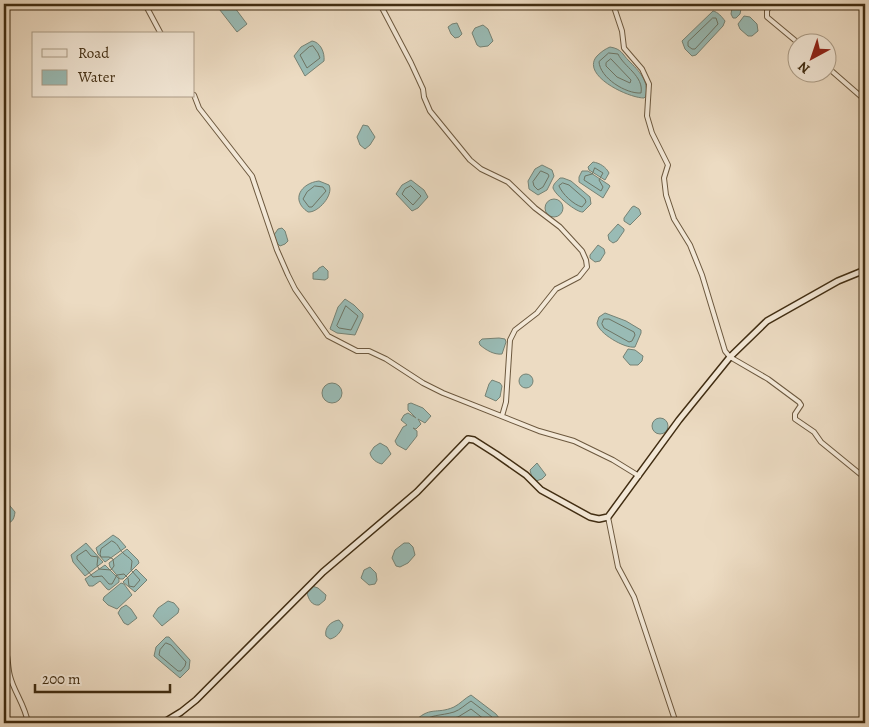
<svg xmlns="http://www.w3.org/2000/svg" width="869" height="727" font-family="Alegreya,serif">
  <style>
    .water { fill: #99bbb5; stroke: #768274 }
    .lines { fill: none; stroke-linecap: round; stroke-linejoin: round }
    .shore { stroke: #6d7464; stroke-width: 1 }
    .street-casing { stroke: #6c583e; stroke-width: 6 }
    .secondary-casing { stroke: #412d12; stroke-width: 8 }
    .street { stroke: #f3e8d7; stroke-width: 4 }
    .secondary { stroke: #f3e8d7; stroke-width: 5 }
  </style>
  <rect width="100%" height="100%" fill="#ecdbc2"/>
  <filter id="stains"><feTurbulence type="fractalNoise" baseFrequency=".004" numOctaves="4"/><feColorMatrix values="0 0 0 0 .2 0 0 0 0 .09 0 0 0 0 .02 0 0 0 .5 -.17"/></filter>
  <radialGradient id="worn" r=".72"><stop offset=".6" stop-color="#630" stop-opacity="0"/><stop offset="1" stop-color="#630" stop-opacity=".3"/></radialGradient>
  <path class="water" d="M218,4H232L247,24L237,32L216,5Z
    M739,4H742L740,14L736,18H733L731,14L732,8Z
    M713,11C718,12 722,17 725,21L723,26L696,55L692,56L685,49L682,41Z
    M744,16L750,17L757,24L758,31L752,36H748L740,29L738,24Z
    M457,23L462,34L459,37L455,38L451,34L448,27L452,24Z
    M483,25L488,29L493,41L488,46L480,47L477,45L472,33L475,28Z
    M312,41C320,42 325,52 324,61L305,76L294,56L301,47Z
    M610,47C622,49 622,54 629,61C639,71 649,81 646,96L644,98C628,98 580,75 597,56C601,52 605,49 610,47Z
    M363,125L368,126L375,137L370,145L365,149L360,145L357,137Z
    M593,162C600,163 606,167 609,173L605,180L589,170L588,167Z
    M542,165L552,170L554,176L547,190L538,195L529,189L528,181L535,169Z
    M582,171H588L609,185L610,186L603,198L579,182V177Z
    M560,178H563L571,181L590,197L591,204L583,212C577,213 555,195 553,188C553,184 557,181 560,178Z
    M411,180L424,190L428,197L418,208L412,211L396,194L402,185Z
    M319,181L329,185C334,195 318,213 308,212C290,200 301,183 319,181Z
    M545 208a9 9 0 1 1 18 0a9 9 0 1 1-18 0Z
    M634,206L639,209L641,214L630,225L624,221V218L632,207Z
    M618,224L624,229V231L617,241L613,243L609,240L608,235Z
    M282,228L285,231L288,241L285,244L280,246L277,243L274,235L278,229Z
    M598,245L604,249L605,253L600,261L595,262L590,258V255Z
    M323,266L328,271V278L325,280L313,279V273L317,271L319,268Z
    M345,299L354,305L363,314V317L355,335L337,333L330,329L338,307Z
    M605,313L626,321L641,330V333L635,347C625,349 598,333 597,323L599,317Z
    M499,338L505,339L506,342L502,354C494,355 486,350 480,345L479,342L482,339Z
    M628,349L635,350L643,356L642,361L638,365H630L623,357Z
    M519 381a7 7 0 1 1 14 0a7 7 0 1 1-14 0Z
    M492,380L500,383L502,386L500,397L496,401L485,396L489,384Z
    M322 393a10 10 0 1 1 20 0a10 10 0 1 1-20 0Z
    M411,403L423,408L431,416L425,423L418,419L421,424L416,429L413,428L417,431V436L406,450L397,445L395,441L403,427L407,425L401,420L404,415L408,413L416,418L408,410V404Z
    M652 426a8 8 0 1 1 16 0a8 8 0 1 1-16 0Z
    M380,443L387,447L391,454L382,464C377,463 371,459 370,453L374,447Z
    M537,463L546,475L542,479L536,481L532,478L530,470Z
    M6,501L15,512C14,520 12,523 4,524V504Z
    M113,535L119,539L126,547L105,562L98,554L96,548Z
    M86,543L103,562L85,576L73,562L71,555Z
    M404,543H409L413,547L415,555L408,563L400,567L396,566L392,558L395,550Z
    M127,549L138,560L139,563L123,579H120L110,567L109,563Z
    M105,565L119,579V582L109,590L107,589L100,581L93,586H89L85,579Z
    M370,567L376,573L377,580L375,584L369,585L361,578L364,570Z
    M136,569L147,580L135,592L123,582Z
    M121,583L124,584L132,595L117,609L108,605L103,600L104,597Z
    M312,586L318,588L326,595L325,600L319,605C312,606 308,599 307,592Z
    M168,601L174,603L179,609L178,613L162,626L153,616L158,608Z
    M126,605L131,609L137,618L128,625L124,623L118,613L121,608Z
    M339,620L343,625C342,631 336,638 330,639L326,636C324,628 331,621 339,620Z
    M166,637H169L190,660L189,669L180,678L154,656L156,647Z
    M471,695L496,714L503,723H413C430,705 436,715 454,707C460,704 465,698 471,695Z"/>
  <g class="lines">
    <path class="shore" d="M713,18H716L718,24L695,49H692L688,46V42Z
      M313,46L318,53L320,58L307,68L300,55L309,47Z
      M609,53L618,54C624,67 644,76 641,93C626,94 600,78 599,62Z
      M611,59L631,80L630,83L617,77L606,66V63Z
      M595,168L603,173L599,180L603,187L601,191L584,180L585,176L592,174Z
      M541,171L548,174L549,176L543,187L538,190L534,186L533,182Z
      M563,183L569,185L585,199L586,202L582,207C574,205 562,194 559,186Z
      M315,186L323,187L326,191L312,207H309L303,199L307,192Z
      M411,186L421,196L413,205L402,194L405,189Z
      M346,306L358,316L351,330L339,328L337,326Z
      M604,319H609L634,332L635,335L632,341L629,342L604,328L602,324Z
      M112,541C119,544 118,548 123,553C126,556 129,557 132,561L131,570L140,580L134,587L129,586L128,578L124,574L117,575L112,584H109L102,576L93,577L77,559V556L86,550L91,556L98,557L97,565L99,569L111,570L114,566L113,559L109,557H101L100,554L101,549Z
      M166,643L171,645L186,662L185,666L181,671H178L159,655L160,650Z
      M420,723C430,714 441,716 454,712C460,710 466,704 471,701L492,717L496,723
      M430,723L458,717L471,709L489,723"/>
    <g class="street-casing">
      <path id="street" d="M145,4L161,34
        M380,4L411,63L423,89L424,97L430,111L470,160L481,169L508,182L535,208L560,227L582,251L586,260L587,267L579,277L556,289L537,313L515,330L510,340L506,402L502,416
        M613,4L622,31L624,48L642,69L649,84L647,116L652,133L668,165L664,178L666,195L674,219L690,245L702,275L725,351L730,357L768,379L799,402L801,405L795,414V419L814,432L821,442L865,478
        M770,4L767,11V17L797,42
        M826,66L865,100
        M194,95L199,108L252,176L277,250L288,275L295,289L328,336L357,351H369L386,359L423,383L443,393L539,431L574,441L613,460L639,476
        M608,517L618,567L634,597L676,723
        M4,645C9,655 7,665 10,676C14,692 25,705 28,723"/>
    </g>
    <g class="secondary-casing">
      <path id="secondary" d="M163,723L181,712L196,700L323,572L417,492L468,439L474,440L496,454L526,475L541,490L590,517L599,519L608,517L679,420L730,357L767,321L838,281L865,270"/>
    </g>
    <use href="#street" class="street"/>
    <use href="#secondary" class="secondary"/>
  </g>
  <rect width="869" height="727" fill="none" stroke="#ecdbc2" stroke-width="20"/>
  <rect x="5" y="5" width="859" height="717" fill="none" stroke="#412d12" stroke-width="2.5"/>
  <rect x="10" y="10" width="849" height="707" fill="none" stroke="#412d12"/>
  <rect x="32" y="32" width="162" height="65" fill="#f3e8d7" stroke="#ac9d88"/>
  <rect x="42" y="49" width="25" height="8" fill="#f3e8d7" stroke="#ac9d88"/>
  <text x="78" y="58" font-size="15" fill="#412d12">Road</text>
  <rect x="42" y="70" width="25" height="15" fill="#99bbb5" stroke="#ac9d88"/>
  <text x="78" y="82" font-size="15" fill="#412d12">Water</text>
  <g transform="translate(812 58) rotate(220)"><circle r="24" fill="#f3e8d7" stroke="#ac9d88"/>
  <path d="M0-4L9 19L0 12L-9 19Z" fill="#8f2418"/>
  <text y="-8" font-size="14" font-weight="bold" text-anchor="middle" fill="#412d12">N</text>
  </g>
  <path d="M35 684v8h135v-8" fill="none" stroke="#412d12" stroke-width="2.5"/>
  <text x="42" y="684" font-size="15" fill="#412d12" stroke="#f3e8d7" stroke-width="4" paint-order="stroke">200 m</text>
  <rect width="100%" height="100%" filter="url(#stains)"/>
  <rect width="100%" height="100%" fill="url(#worn)"/>
</svg>
